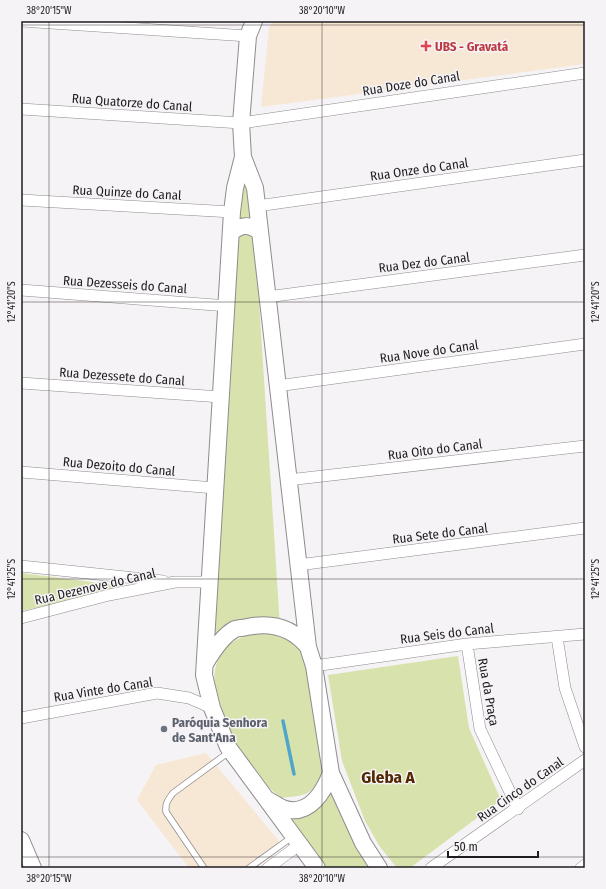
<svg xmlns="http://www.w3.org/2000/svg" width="606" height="889" font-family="'Fira Sans Condensed',sans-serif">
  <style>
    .medical { fill: #f7e8d5 }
    .green { fill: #d8e2ac }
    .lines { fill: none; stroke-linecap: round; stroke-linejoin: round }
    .stream { stroke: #50a6c9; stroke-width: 3.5 }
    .lane-casing { stroke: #8e8b8d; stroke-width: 7 }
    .street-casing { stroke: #8e8b8d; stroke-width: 12 }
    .secondary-casing { stroke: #8e8b8d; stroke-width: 18 }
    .lane { stroke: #fff; stroke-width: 5.5 }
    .street { stroke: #fff; stroke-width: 11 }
    .secondary { stroke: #fff; stroke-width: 16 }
    .ticks { fill: none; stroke: #1e1d1e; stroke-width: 1; stroke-opacity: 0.45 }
    .health-dot { fill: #e0444e; stroke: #f6f3f6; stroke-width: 1.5 }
    .worship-dot { fill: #6b7280; stroke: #f6f3f6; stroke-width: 1.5 }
    .labels { text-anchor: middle; stroke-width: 3; stroke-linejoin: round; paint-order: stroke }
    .health-label { font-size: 13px; font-weight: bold; fill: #be3a42; stroke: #f6f3f6; text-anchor: start }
    .street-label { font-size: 13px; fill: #1e1d1e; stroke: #f6f3f6 }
    .worship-label { font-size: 13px; font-weight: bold; fill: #5b616d; stroke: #f6f3f6; text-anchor: start }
    .district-label { font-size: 17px; font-weight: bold; fill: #522800; stroke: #f6f3f6 }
    .neatline { fill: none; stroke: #1e1d1e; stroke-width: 1.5 }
    .ticks-label { font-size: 10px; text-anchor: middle; fill: #1e1d1e }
  </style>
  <rect width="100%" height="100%" fill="#f6f3f6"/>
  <path class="medical" d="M273,21H585V64L261,107L269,28Z
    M206,753L284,847L256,868H189L137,800L156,765Z"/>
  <path class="green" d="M243,133L253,208L280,627L235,629L211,654Z
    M21,573L132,587L21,611Z
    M255,633C279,634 296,637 306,661L322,775C310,797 305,795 281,798C268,788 257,776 247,763C236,749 229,731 224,714C221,705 217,696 215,688C211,658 227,639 255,633Z
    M458,656L469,728L501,800L410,868H397L380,847L365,821L342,761L328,675Z
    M331,773L379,868H317L299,845L287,810L304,809Z"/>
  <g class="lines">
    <path class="stream" d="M283,721L294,774"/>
    <g class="lane-casing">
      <path id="lane" d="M204,868L166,812C165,803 168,800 173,793L229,752
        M249,868L292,837"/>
    </g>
    <g class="street-casing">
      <path id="street" d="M21,21L248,36
        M21,109L241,123L585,73
        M21,200L232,212
        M257,206L585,160
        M21,290L228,306
        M267,297L585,255
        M21,383L221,397
        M277,386L585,344
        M21,472L215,488
        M288,480L585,446
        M298,565L585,528
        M21,566L163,581
        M21,618L109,595L175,582H209
        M557,637L565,688L585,747
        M467,644L480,729L518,809
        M314,666L467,644L585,634
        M21,718L157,693L189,698L212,708
        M268,868L299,845
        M431,868L585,760
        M581,868L585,865"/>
    </g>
    <g class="secondary-casing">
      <path id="secondary" d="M254,21L248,36L241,123L243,157L235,188L232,212L204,675L212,708L228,747L317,868
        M243,157L255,188L308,647L314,666L331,773L363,843L379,868
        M231,233C241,224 249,224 260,232
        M205,664C212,652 222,636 235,629C238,628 244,628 247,627C271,622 292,627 308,647
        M268,800C274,803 279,807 285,809C310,816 324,791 331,773
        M21,840L33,868"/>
    </g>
    <use href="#lane" class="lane"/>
    <use href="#street" class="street"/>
    <use href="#secondary" class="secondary"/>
  </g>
  <path class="ticks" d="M49,21V868M322,21V868M21,25H585M21,302H585M21,579H585M21,857H585"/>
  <path class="health-dot" d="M424 40h4v4h4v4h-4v4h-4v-4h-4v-4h4z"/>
  <circle class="worship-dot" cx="164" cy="729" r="4"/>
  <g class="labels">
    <g class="health-label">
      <text x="435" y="51">UBS - Gravatá</text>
    </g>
    <g class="street-label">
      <text transform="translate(411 83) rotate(-9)" y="5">Rua Doze do Canal</text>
      <text transform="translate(132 102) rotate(4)" y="5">Rua Quatorze do Canal</text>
      <text transform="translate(419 169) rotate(-8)" y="5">Rua Onze do Canal</text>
      <text transform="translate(127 192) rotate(3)" y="5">Rua Quinze do Canal</text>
      <text transform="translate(424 262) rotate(-7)" y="5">Rua Dez do Canal</text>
      <text transform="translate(125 284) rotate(4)" y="5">Rua Dezesseis do Canal</text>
      <text transform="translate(429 351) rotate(-8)" y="5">Rua Nove do Canal</text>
      <text transform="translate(122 376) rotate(4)" y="5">Rua Dezessete do Canal</text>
      <text transform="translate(435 449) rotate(-7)" y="5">Rua Oito do Canal</text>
      <text transform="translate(119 466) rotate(5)" y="5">Rua Dezoito do Canal</text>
      <text transform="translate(440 533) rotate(-7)" y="5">Rua Sete do Canal</text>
      <text transform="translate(95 586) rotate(-13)" y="5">Rua Dezenove do Canal</text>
      <text transform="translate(447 633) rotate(-7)" y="5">Rua Seis do Canal</text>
      <text transform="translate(103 689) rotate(-9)" y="5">Rua Vinte do Canal</text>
      <text transform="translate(489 692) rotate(80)" y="5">Rua da Praça</text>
      <text transform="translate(520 789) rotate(-35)" y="5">Rua Cinco do Canal</text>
    </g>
    <g class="worship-label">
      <text x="172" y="727">Paróquia Senhora<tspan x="172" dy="15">de Sant'Ana</tspan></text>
    </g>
    <g class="district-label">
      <text x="388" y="783">Gleba A</text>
    </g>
  </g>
  <rect width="606" height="889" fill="none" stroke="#f6f3f6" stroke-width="44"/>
  <path d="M448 851v6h90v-6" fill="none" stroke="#1e1d1e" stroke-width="2"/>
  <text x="454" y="851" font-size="12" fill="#1e1d1e" stroke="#f6f3f6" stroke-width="3" paint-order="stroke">50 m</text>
  <rect x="22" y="22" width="562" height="845" class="neatline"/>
  <g class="ticks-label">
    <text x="49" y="14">38°20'15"W</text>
    <text x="322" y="14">38°20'10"W</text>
    <text transform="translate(11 302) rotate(-90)" y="4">12°41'20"S</text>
    <text transform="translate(595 302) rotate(-90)" y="4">12°41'20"S</text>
    <text transform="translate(11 579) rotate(-90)" y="4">12°41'25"S</text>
    <text transform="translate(595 579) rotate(-90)" y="4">12°41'25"S</text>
    <text x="49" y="882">38°20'15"W</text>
    <text x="322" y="882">38°20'10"W</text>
  </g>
</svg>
